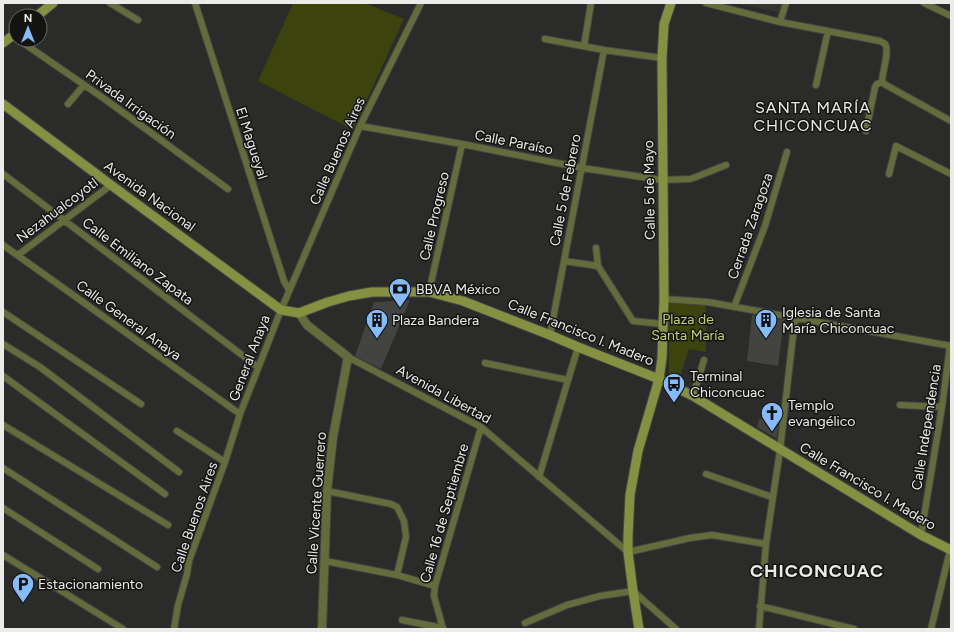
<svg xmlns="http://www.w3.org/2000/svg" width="954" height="632" font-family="Figtree,sans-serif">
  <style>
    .built { fill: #34362e }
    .green { fill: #3d430c }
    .building { fill: #434441 }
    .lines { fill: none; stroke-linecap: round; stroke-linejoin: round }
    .minor-casing { stroke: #464644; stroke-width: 8 }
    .tertiary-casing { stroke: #464644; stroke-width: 10 }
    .secondary-casing { stroke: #464644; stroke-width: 11 }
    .minor { stroke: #646c3c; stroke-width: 6 }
    .tertiary { stroke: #646c3c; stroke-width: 8 }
    .secondary { stroke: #859041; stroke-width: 9 }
    .labels { text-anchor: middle; stroke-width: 3; stroke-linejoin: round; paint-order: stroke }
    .street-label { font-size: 14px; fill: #ebecea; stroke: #131412 }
    .poi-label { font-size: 14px; fill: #ebecea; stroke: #131412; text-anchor: start }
    .park-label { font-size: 14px; fill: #c2d16f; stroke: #131412 }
    .quarter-label { font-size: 16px; letter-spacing: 1px; fill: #ebecea; stroke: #131412 }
    .district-label { font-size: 18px; font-weight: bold; letter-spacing: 1px; fill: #ebecea; stroke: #131412 }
  </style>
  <rect width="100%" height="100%" fill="#2b2b29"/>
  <path class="built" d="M735,3H784L782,13Z"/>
  <path class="green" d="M293,3H365L404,19L353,130L258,81Z
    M669,301L706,305V352L689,349L678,382L669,376Z"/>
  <path class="building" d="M410,300L381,369L355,356L374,302Z
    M752,315L784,320L778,366L747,361Z
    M779,418L777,439L757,427L759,419Z"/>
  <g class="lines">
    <g class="minor-casing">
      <path id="minor" d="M110,3L138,20
        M195,3L284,281L289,290
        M706,3L780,22L880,41C881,42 884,43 885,44C890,50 882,73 882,82L886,85L951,121
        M924,3L951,16
        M780,22L786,3
        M545,39L604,50L662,58
        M19,40L106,100L228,189
        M584,46L591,3
        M816,85L828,31
        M68,104L84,85
        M360,126L462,144L582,168L662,180L690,179L696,177L726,165
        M866,131L875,87L877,84L882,82
        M3,174L258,367
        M889,174L896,146L951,174
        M3,245L240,414
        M596,248L598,266
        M18,255L111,185
        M564,261L598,266L633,321L663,324
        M429,292L462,144
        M664,299L708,302L951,346
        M734,307L765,226L787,152
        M3,312L141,404
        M550,335L604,50
        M3,344L40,367L179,472
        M348,357L481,427L628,552L690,538L712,535L766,544
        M485,363L568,380
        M3,376L165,494
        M693,396L704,360
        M900,405L942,407
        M3,425L168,525
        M177,431L225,462
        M3,468L157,567
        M706,474L772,497
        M539,477L578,347
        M327,491L391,504L397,507L404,521L406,537L397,575
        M3,508L98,569
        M921,535L942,407L950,346
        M3,555L123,629
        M325,561L397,575L435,586
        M760,606L854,629
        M402,620L443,628
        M525,623L567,605L600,596L633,591L676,629
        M174,629L178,605L187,574L189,561L225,462L240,414L281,310L360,126L421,3
        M443,629L434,596L435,586L481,427
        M759,629L766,544L780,450L795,318
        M931,629L950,550"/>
    </g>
    <g class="tertiary-casing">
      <path id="tertiary" d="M299,313L307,325L348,357L333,437L327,491L322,629"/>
    </g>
    <g class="secondary-casing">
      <path id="secondary" d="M37,16L53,3
        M3,43L16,33
        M3,104L111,185L281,310L299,313L328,302L349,296L372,292H429L463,301L550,335L578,347L659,379L693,396L921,535L951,550
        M639,629L633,591L628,552V536L630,495L638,451L659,379L662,358L664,299L662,58L664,24L671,3"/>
    </g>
    <use href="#minor" class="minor"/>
    <use href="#tertiary" class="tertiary"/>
    <use href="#secondary" class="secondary"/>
  </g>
  <defs>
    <g id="bank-pin" transform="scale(1.15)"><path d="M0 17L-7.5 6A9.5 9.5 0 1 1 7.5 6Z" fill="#84bcfb" stroke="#131412"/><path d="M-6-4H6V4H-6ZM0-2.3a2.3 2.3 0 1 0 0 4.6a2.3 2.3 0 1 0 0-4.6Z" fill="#111"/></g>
    <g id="building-pin" transform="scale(1.15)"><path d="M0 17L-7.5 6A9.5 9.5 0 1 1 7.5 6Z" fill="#84bcfb" stroke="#131412"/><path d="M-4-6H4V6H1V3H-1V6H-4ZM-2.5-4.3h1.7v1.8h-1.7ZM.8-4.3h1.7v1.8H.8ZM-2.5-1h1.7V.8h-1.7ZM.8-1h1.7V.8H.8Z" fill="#111"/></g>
    <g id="bus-pin" transform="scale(1.15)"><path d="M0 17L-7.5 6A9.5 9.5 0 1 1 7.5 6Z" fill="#84bcfb" stroke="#131412"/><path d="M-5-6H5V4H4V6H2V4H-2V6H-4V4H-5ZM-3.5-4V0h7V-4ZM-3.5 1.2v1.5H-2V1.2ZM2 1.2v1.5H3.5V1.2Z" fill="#111"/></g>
    <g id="church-pin" transform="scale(1.15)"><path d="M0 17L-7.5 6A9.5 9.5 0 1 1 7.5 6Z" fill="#84bcfb" stroke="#131412"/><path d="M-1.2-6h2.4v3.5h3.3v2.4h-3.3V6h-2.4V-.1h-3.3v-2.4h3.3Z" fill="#111"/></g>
    <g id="parking-pin" transform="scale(1.15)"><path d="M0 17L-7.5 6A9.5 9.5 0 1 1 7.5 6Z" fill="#84bcfb" stroke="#131412"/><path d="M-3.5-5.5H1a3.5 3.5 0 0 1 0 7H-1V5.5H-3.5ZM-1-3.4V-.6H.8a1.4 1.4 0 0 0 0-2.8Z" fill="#111"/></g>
  </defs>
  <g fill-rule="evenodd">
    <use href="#bank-pin" x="400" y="289"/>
    <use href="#building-pin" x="377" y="320"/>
    <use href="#building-pin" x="766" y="320"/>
    <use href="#bus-pin" x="674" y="384"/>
    <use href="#church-pin" x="772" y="413"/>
    <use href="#parking-pin" x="23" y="584"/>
  </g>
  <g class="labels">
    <g class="street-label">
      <text transform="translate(131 104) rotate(36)" y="5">Privada Irrigación</text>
      <text transform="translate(514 142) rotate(11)" y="5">Calle Paraíso</text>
      <text transform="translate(252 143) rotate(72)" y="5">El Magueyal</text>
      <text transform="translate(337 151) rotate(-66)" y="5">Calle Buenos Aires</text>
      <text transform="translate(565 190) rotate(-79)" y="5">Calle 5 de Febrero</text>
      <text transform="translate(649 190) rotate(-91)" y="5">Calle 5 de Mayo</text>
      <text transform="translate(150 196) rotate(36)" y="5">Avenida Nacional</text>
      <text transform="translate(57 210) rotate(-37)" y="5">Nezahualcoyotl</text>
      <text transform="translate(434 216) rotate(-77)" y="5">Calle Progreso</text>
      <text transform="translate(750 226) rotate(-71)" y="5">Cerrada Zaragoza</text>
      <text transform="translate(138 261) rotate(37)" y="5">Calle Emiliano Zapata</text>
      <text transform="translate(129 320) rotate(36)" y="5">Calle General Anaya</text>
      <text transform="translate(581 332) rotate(22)" y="5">Calle Francisco I. Madero</text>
      <text transform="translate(249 358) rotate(-69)" y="5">General Anaya</text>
      <text transform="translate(444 394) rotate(29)" y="5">Avenida Libertad</text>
      <text transform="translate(926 427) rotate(-81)" y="5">Calle Independencia</text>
      <text transform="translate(868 486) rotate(31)" y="5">Calle Francisco I. Madero</text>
      <text transform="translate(316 503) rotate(-86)" y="5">Calle Vicente Guerrero</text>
      <text transform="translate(444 513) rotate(-74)" y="5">Calle 16 de Septiembre</text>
      <text transform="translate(194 517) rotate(-71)" y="5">Calle Buenos Aires</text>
    </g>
    <g class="poi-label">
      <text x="416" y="294">BBVA México</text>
      <text x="782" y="317">Iglesia de Santa<tspan x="782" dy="16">María Chiconcuac</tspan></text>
      <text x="392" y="325">Plaza Bandera</text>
      <text x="690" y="381">Terminal<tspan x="690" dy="16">Chiconcuac</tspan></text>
      <text x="788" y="410">Templo<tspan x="788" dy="16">evangélico</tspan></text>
      <text x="38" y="589">Estacionamiento</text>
    </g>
    <g class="park-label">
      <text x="688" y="324">Plaza de<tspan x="688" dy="16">Santa María</tspan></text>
    </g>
    <g class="quarter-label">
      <text x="813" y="113">SANTA MARÍA<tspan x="813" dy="18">CHICONCUAC</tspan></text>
    </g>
    <g class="district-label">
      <text x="817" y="577">CHICONCUAC</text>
    </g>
  </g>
  <rect width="954" height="632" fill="none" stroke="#ebecea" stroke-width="8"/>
  <g transform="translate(28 28)"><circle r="19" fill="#131412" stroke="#696a68"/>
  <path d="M0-3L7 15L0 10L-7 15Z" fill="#84bcfb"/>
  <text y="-6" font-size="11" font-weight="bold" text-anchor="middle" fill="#ebecea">N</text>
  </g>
</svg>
